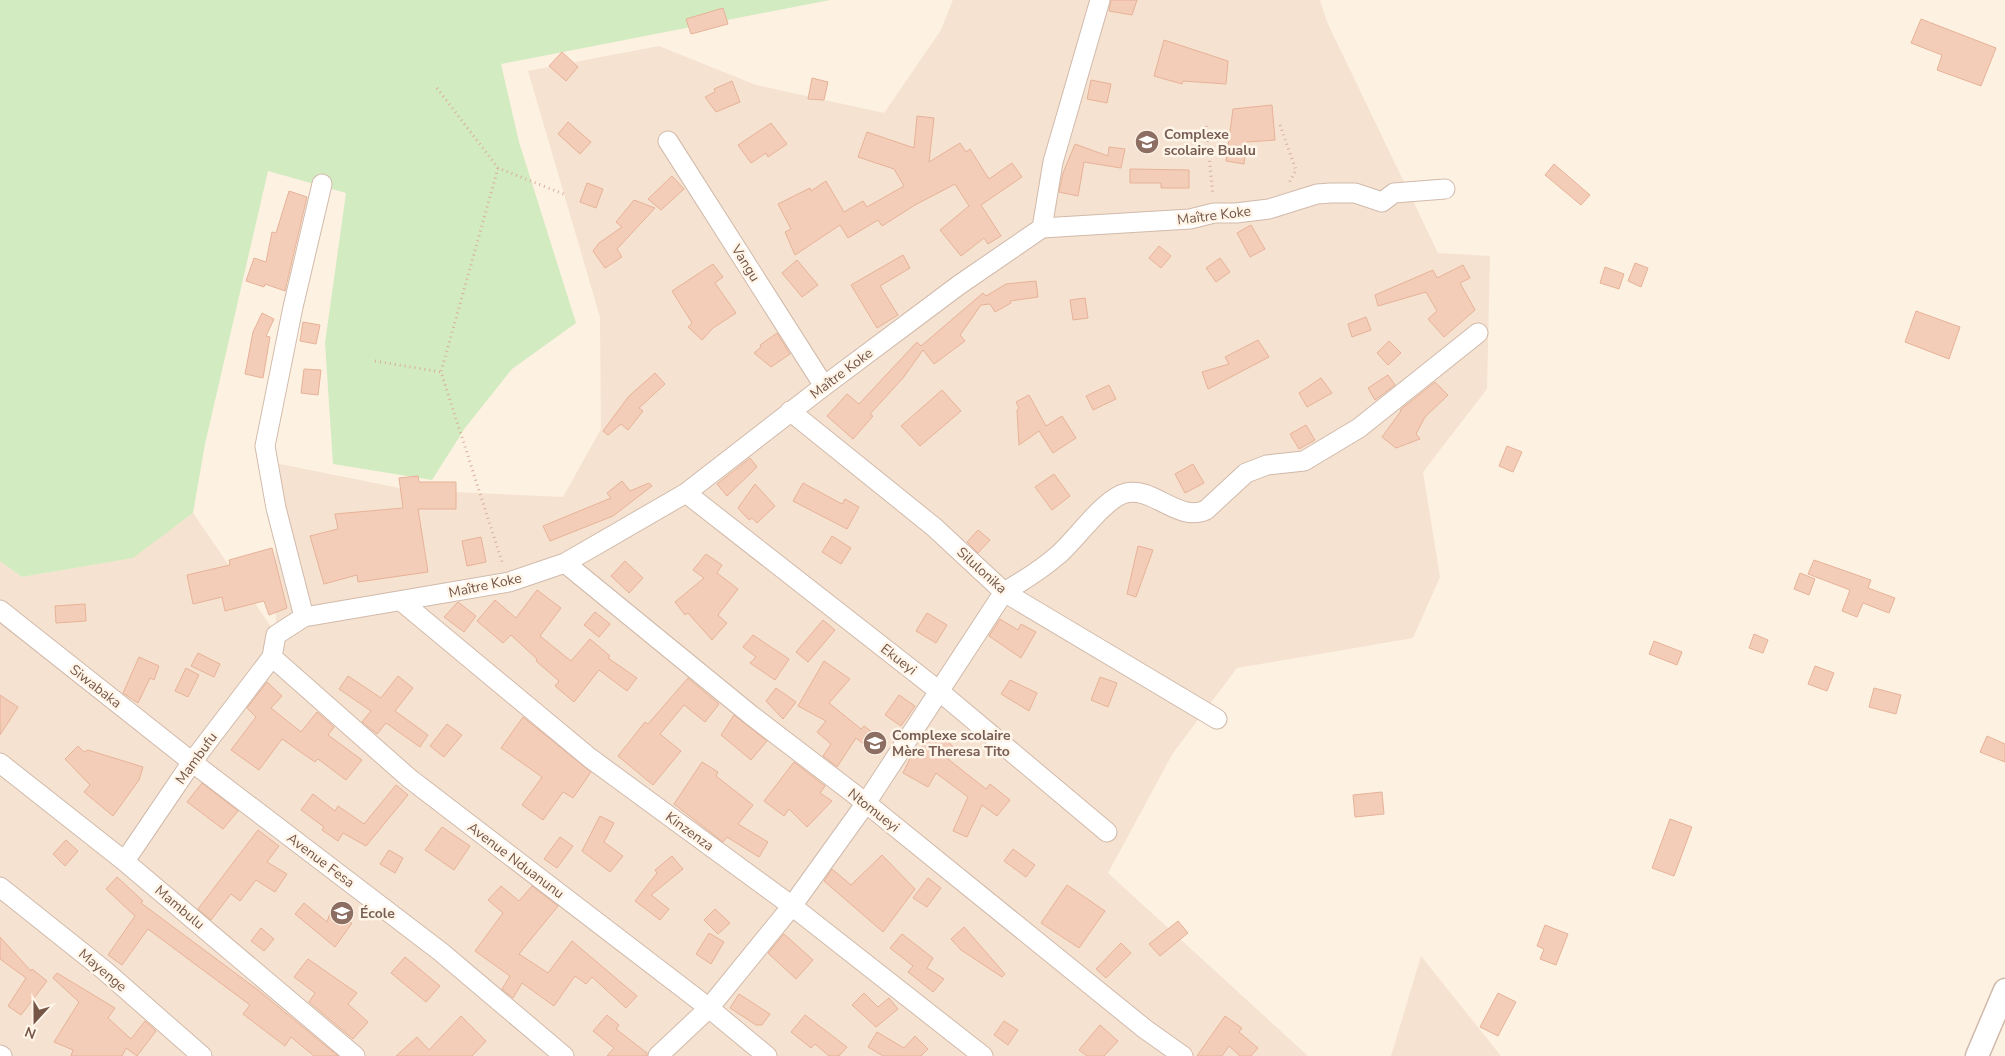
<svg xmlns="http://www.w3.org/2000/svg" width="2005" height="1056" font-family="'Nunito Sans',sans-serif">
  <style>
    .residential { fill: #f5e2d0 }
    .green { fill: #d3ebc0 }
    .building { fill: #f3cdb8; stroke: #e7b298 }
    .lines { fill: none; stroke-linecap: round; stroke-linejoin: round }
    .minor-casing { stroke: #d1baab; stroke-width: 21 }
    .tertiary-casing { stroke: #d1baab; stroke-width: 25 }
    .path { stroke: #d8b09c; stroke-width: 3; stroke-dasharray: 1 4; stroke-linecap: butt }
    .minor { stroke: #fff; stroke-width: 19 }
    .tertiary { stroke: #fff; stroke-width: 22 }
    .labels { text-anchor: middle; stroke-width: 5; stroke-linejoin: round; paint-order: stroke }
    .education-label { font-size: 14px; font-weight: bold; fill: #785e54; stroke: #fff5e9; text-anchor: start }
    .street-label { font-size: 14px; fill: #755647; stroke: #fff5e9 }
  </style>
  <rect width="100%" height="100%" fill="#fdf1e2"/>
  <path class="residential" d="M953,0H1320L1327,22L1438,253L1490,256L1487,389L1423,472L1440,577L1413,638L1237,668L1173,753L1108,873L1308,1056H0V561L22,577L132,558L193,513L276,634L275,463L409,490L563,497L601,429L600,317L528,71L659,46L756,85L884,113L941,30Z
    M1421,956L1501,1056H1391Z"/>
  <path class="green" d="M0,0H830L501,64L519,142L576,323L512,369L465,428L432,480L333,464L325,343L346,193L268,171L205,444L193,513L133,558L22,577L0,561Z"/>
  <path class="building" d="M1111,0H1137L1132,15L1109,11Z
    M723,8L728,24L691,34L686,19Z
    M1921,19L1996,48L1981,86L1937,70L1942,55L1911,43Z
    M1164,40L1228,61L1226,84L1183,81L1182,84L1154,76Z
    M562,52L578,67L566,81L549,66Z
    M812,78L828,82L824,100L808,99Z
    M1091,80L1111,84L1107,103L1087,99Z
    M732,81L740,102L716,112L705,97L715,92L714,89Z
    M1272,105L1275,140L1247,142L1244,164L1226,161L1233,109Z
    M917,116L934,118L929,162L960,143L966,152L970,149L989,179L1012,163L1022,177L981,205L1001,236L988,244L984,238L961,256L940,230L969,206L955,184L915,205L882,226L878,220L848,238L840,225L795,255L785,232L791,229L778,204L810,188L811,191L826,181L844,212L863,201L867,207L904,186L894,169L858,157L867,132L914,148Z
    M568,122L591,142L580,154L558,134Z
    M771,123L787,144L768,157L766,153L751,163L738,145Z
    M1075,144L1108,156L1109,147L1125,149L1121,168L1084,162L1078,196L1059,192L1063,173Z
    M1554,164L1590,195L1581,205L1545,175Z
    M1130,169L1189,170V188H1161V183H1130Z
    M672,176L684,189L661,210L648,199Z
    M587,183L603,189L596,208L580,202Z
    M289,191L307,197L285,291L265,284L264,287L246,281L254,258L266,262L272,232L276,233Z
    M634,200L655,208L617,249L622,257L605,268L593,251L599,243L622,227L616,222Z
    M1251,225L1265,249L1250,257L1237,233Z
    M1159,246L1171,256L1161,268L1149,258Z
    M903,255L910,268L880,286L898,315L877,328L851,285Z
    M1220,258L1230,272L1216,282L1206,268Z
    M797,260L818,285L802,297L782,273Z
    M1635,263L1648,268L1641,287L1628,281Z
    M713,264L723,277L715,283L736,313L713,328L702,340L688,327L692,323L672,291Z
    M1463,265L1470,278L1460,283L1475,310L1444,337L1428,319L1437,311L1426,292L1378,306L1375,295L1433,270L1437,278Z
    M1605,267L1624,274L1619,289L1600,283Z
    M1036,281L1038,297L1010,301L1011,303L995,312L990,304L981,305L960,335L965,341L934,364L923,350L903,378L870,414L873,416L853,439L827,416L847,394L859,404L917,342L921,346L983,293L986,296L1006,284Z
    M1085,298L1088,318L1073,320L1070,300Z
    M1916,311L1960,327L1949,359L1905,342Z
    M262,313L274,319L266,336L270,337L263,378L245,374L253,332Z
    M1366,317L1371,330L1352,337L1348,324Z
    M303,322L320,325L316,344L300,341Z
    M777,333L790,354L771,367L754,353L761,347L760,345Z
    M1258,340L1269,357L1208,389L1202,372L1229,364L1225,357Z
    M1389,341L1401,353L1388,365L1377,353Z
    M304,369L321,370L318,395L301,393Z
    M655,373L665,384L639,408L643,411L628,430L621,424L608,435L603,431L629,396Z
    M1388,375L1395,385L1375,400L1368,388Z
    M1321,378L1332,393L1307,407L1299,393Z
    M1435,382L1448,395L1425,417L1416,434L1420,439L1396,448L1382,437L1401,411L1400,410Z
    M1109,385L1116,399L1093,410L1086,396Z
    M942,390L961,411L920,446L901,426Z
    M1029,395L1046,426L1062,416L1076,438L1053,453L1039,431L1019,445L1017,410L1019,408L1016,402Z
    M1306,425L1315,440L1299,449L1290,434Z
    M1507,446L1522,452L1513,472L1499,466Z
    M750,458L757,467L727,496L717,484Z
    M1193,464L1204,483L1185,493L1175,474Z
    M1054,474L1070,496L1052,510L1035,487Z
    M418,476L419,482H456V509H418L428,572L358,582L357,575L324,584L310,536L338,529L335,514L403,508L399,478Z
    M622,481L630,491L649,483L652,486L613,516L550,541L543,526L611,498L607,493Z
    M803,483L842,504L845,499L859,507L847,529L793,501Z
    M755,484L775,506L757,523L752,518L749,520L738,508Z
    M978,530L990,540L978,553L967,542Z
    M832,536L851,548L841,564L822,552Z
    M481,537L486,562L467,566L462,541Z
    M1138,546L1153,550L1136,597L1127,594Z
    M272,548L287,608L269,615L264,601L225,611L222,597L193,604L187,575L230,565L229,560Z
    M706,554L722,565L717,573L738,589L718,615L727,623L712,640L688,613L685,615L675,602L704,578L693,570Z
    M1814,560L1871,580L1868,588L1895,598L1889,613L1863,603L1857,617L1842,611L1850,590L1808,574Z
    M625,561L643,578L629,593L611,576Z
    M1800,573L1815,579L1809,595L1794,589Z
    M537,590L561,608L540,636L571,661L590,639L610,656L608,658L637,678L627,691L599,670L574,702L555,686L559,681L536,661L537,659L511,635L503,643L477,621L495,600L516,618Z
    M458,602L476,616L464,632L444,617Z
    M85,604L86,621L56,623L55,606Z
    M595,612L610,624L599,637L584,625Z
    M927,613L947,625L936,643L916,631Z
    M1000,619L1018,630L1021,624L1036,632L1021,658L989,636Z
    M823,620L835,630L808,662L796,652Z
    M1754,634L1768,640L1763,653L1749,648Z
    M753,635L789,659L775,680L750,663L756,657L743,647Z
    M1654,641L1682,652L1677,665L1649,654Z
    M198,653L220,664L214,677L191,666Z
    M139,657L159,666L154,680L150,678L138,703L123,693Z
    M824,661L850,679L829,703L861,729L864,726L880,738L871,750L856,738L837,767L823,756L831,744L817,732L826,721L798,706Z
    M1815,666L1834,673L1827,691L1808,684Z
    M186,668L199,675L188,697L175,691Z
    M348,676L381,698L398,676L413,688L395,711L428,735L420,747L386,723L377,734L362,722L371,711L339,689Z
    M1100,677L1117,683L1108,707L1091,700Z
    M688,678L719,704L705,722L684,705L660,734L681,751L653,785L618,756L645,722L648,724Z
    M1010,680L1037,693L1029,711L1001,694Z
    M267,682L282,696L271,708L301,732L317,712L334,727L328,735L362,760L346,780L318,759L315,762L282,739L259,770L231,750L256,717L247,708Z
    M776,688L796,702L783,719L766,701Z
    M1874,688L1901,695L1896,714L1869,707Z
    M0,695L18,707L0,735Z
    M899,695L915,706L901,726L885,715Z
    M734,715L767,741L751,760L721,735Z
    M523,717L591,772L573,798L563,792L543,820L522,805L542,777L501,748Z
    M447,724L462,735L444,757L430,746Z
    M938,731L957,751L948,759L986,789L990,784L1010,800L997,816L982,805L967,837L953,831L968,797L936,773L928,787L903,773L913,752H916Z
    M1987,736L2005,744V762L1980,752Z
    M78,746L84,752L88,750L143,767L139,780L113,816L84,792L90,785L65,759Z
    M702,762L718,772L716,776L753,805L738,824L768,842L759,857L727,837L723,842L674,804Z
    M794,762L825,786L820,793L832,801L807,827L789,809L784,816L764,801Z
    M202,783L238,811L223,829L187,802Z
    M396,785L408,795L366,846L343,833L338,841L322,830L324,827L301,810L313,794L335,811L338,806L364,824Z
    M1382,792L1384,814L1355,817L1353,795Z
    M600,816L614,823L604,842L623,856L610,872L582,851Z
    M1670,819L1692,827L1674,876L1652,868Z
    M442,827L470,846L454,870L425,850Z
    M258,830L279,846L267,862L287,874L275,892L256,880L240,901L231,894L211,920L198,909Z
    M560,837L573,846L557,868L544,859Z
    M66,840L78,851L65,866L53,854Z
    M1013,849L1035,865L1026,877L1004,861Z
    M389,850L403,858L395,873L380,864Z
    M882,855L915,889L883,932L824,881L832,869L851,885Z
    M672,856L683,869L651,895L669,909L660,920L635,901L657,873L655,870Z
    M117,877L143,901L141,903L258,990L338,1056H314L291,1037L285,1046L243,1014L250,1005L148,929L122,965L108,955L135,916L106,889Z
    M928,878L941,888L927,907L913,898Z
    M1067,885L1105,911L1079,948L1041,923Z
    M501,886L519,901L532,886L558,906L519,954L548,973L572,941L637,996L626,1008L592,977L586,984L575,976L554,1006L522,983L513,998L502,989L510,976L475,951L503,913L488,900Z
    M304,903L327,922L330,913L352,923L335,947L295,914Z
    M715,909L730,923L718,934L704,920Z
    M1178,921L1188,933L1160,956L1149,944Z
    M1545,925L1568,934L1556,965L1540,959L1544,949L1537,946Z
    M964,927L1005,974L1002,977L961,950L951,939Z
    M261,928L274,939L264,951L251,941Z
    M709,933L724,942L711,964L696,954Z
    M784,934L813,960L796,979L768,953Z
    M902,934L933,958L927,968L944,979L933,992L908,972L913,966L890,948Z
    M0,937L31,971L32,969L47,981L21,1015L8,1006L26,978L0,959Z
    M1121,943L1131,953L1106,978L1096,969Z
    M405,957L440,986L426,1002L391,973Z
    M308,959L357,993L348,1004L368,1022L353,1039L309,1002L315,993L294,977Z
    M57,973L115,1008L108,1018L131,1039L145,1021L156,1031L137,1056L126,1048L122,1056H71L73,1050L54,1042L79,1002L53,978Z
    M864,993L878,1007L889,998L898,1009L876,1027L852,1005Z
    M1498,993L1516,1002L1498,1036L1480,1027Z
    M739,994L770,1014L762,1025H756L730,1008Z
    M607,1015L619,1025L616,1029L647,1053V1056H607L614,1048L593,1031Z
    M805,1015L847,1047L839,1056H829L815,1044L811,1048L791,1032Z
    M461,1016L486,1041L472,1056H396L417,1037L429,1050Z
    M1225,1016L1242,1028L1239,1032L1258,1048L1251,1056H1240L1229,1046L1222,1056H1197Z
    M1004,1021L1018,1030L1008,1045L994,1035Z
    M1100,1025L1118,1041L1104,1056H1087L1079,1050Z
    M877,1032L904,1048L915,1036L928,1049L921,1056H883L868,1047Z"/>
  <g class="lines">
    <g class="minor-casing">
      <path id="minor" d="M668,141L824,386
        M1042,228L1053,162L1100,0
        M790,411L934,527L1004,592L1217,719
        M686,493L939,691L1107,832
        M565,563L751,715L866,803L1145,1029L1183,1056
        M401,601L590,758L792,906L983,1056
        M0,610L192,762L441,952L564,1056
        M304,617L276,508L265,446L293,307L322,184
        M272,657L409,778L709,1008L767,1056
        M0,763L123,860L355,1056
        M123,860L131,852L192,762L272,657L276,635L304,617L509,582L565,563L686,493L824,386L959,285L1042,228L1190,219L1214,213H1236L1269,209L1317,194L1331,193H1355L1382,202L1394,193L1445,189
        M0,887L104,970L202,1056
        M0,1055L2,1056
        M658,1056L709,1008L792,906L866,803L1004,592C1023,581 1041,570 1058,555C1076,540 1104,498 1126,493C1152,486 1179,523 1206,510L1246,473L1267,465L1304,461L1359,428L1478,333"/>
    </g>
    <g class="tertiary-casing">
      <path id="tertiary" d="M1977,1056L2005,990"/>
    </g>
    <path class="path" d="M437,88L498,168L566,195
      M1280,125L1296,170L1289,183
      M1206,126L1213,195
      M498,168L441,372L503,565
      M375,361L441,372"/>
    <use href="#minor" class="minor"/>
    <use href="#tertiary" class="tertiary"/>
  </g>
  <defs>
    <g id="school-disc" transform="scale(1.25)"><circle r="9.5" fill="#8d6e63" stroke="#fff5e9"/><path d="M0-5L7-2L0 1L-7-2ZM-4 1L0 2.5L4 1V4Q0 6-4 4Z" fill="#fff"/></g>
  </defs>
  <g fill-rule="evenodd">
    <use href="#school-disc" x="1147" y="142"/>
    <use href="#school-disc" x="875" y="743"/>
    <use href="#school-disc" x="342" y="913"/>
  </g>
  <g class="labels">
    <g class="education-label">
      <text x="1164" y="139">Complexe<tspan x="1164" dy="16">scolaire Bualu</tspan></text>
      <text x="892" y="740">Complexe scolaire<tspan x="892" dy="16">Mère Theresa Tito</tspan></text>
      <text x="360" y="918">École</text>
    </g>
    <g class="street-label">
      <text transform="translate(1214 215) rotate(-7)" y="5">Maître Koke</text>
      <text transform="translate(746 263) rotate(58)" y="5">Vangu</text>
      <text transform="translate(841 373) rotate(-37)" y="5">Maître Koke</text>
      <text transform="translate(982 570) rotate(42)" y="5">Silulonika</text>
      <text transform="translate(485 585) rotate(-12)" y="5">Maître Koke</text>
      <text transform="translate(899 659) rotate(38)" y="5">Ekueyi</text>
      <text transform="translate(96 686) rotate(38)" y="5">Siwabaka</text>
      <text transform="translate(196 758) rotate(-54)" y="5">Mambufu</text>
      <text transform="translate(874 810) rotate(38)" y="5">Ntomueyi</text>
      <text transform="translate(690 831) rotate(36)" y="5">Kinzenza</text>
      <text transform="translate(321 860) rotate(37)" y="5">Avenue Fesa</text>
      <text transform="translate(516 860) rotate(37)" y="5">Avenue Nduanunu</text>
      <text transform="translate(180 907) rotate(40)" y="5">Mambulu</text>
      <text transform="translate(103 970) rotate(40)" y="5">Mayenge</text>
    </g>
  </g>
  <g transform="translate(35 1021) rotate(201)" stroke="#fff5e9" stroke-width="4" paint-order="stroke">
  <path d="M0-4L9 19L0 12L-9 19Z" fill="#755647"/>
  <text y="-8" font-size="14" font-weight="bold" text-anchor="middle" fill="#755647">N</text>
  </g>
</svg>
